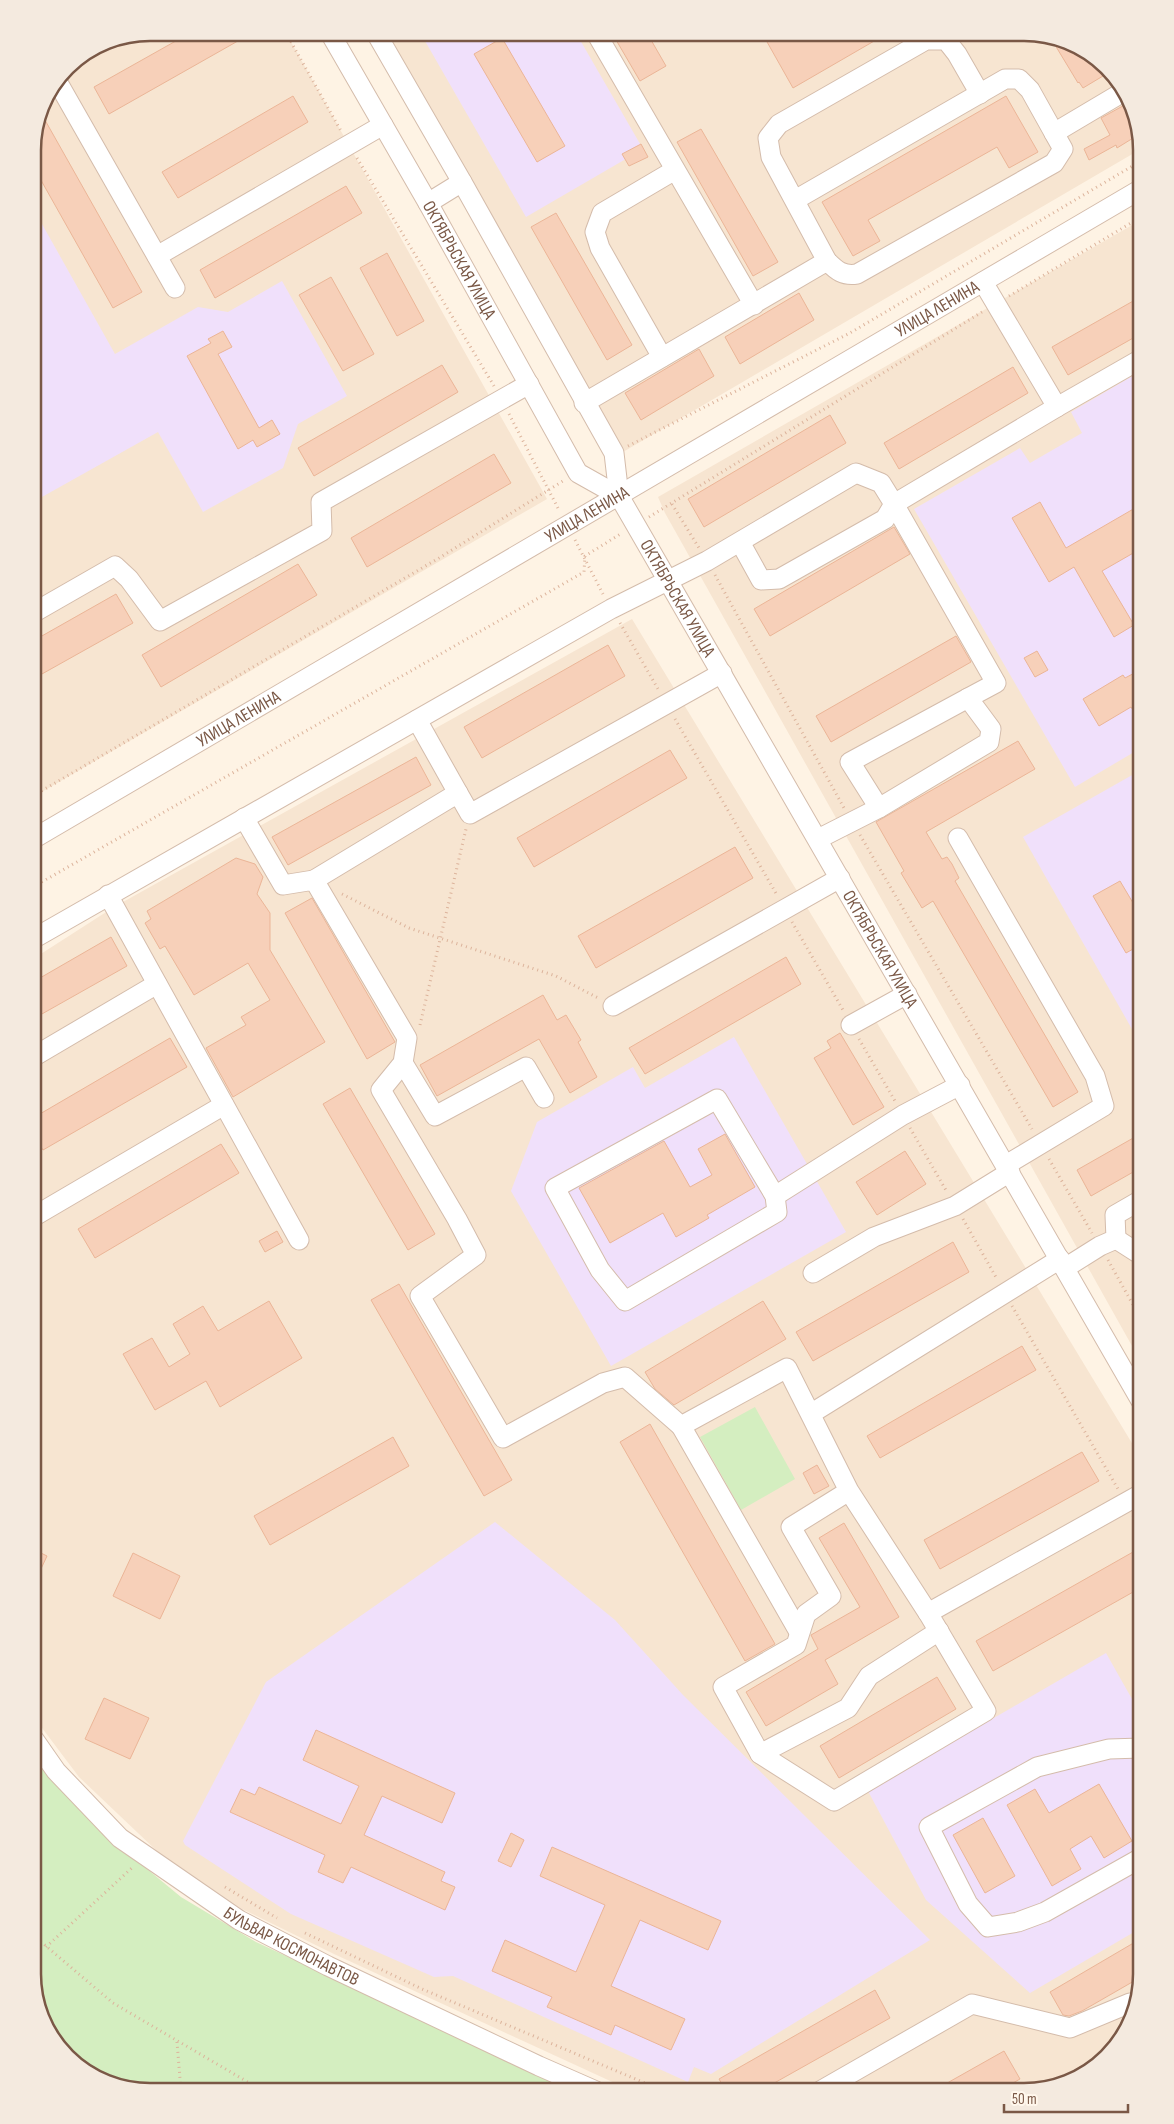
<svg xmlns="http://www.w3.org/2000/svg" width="1174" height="2124" font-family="'Sofia Sans Condensed',sans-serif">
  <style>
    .residential { fill: #f7e5d1 }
    .education { fill: #f0e0fb }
    .green { fill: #d4eec0 }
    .building { fill: #f7d0b9; stroke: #ebb597 }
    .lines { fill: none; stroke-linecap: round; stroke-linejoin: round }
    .minor-casing { stroke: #d4bcab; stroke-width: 21 }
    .path { stroke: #dcb39b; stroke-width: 3; stroke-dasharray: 1 4; stroke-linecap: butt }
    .minor { stroke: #fff; stroke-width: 19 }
    .labels { text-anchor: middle; stroke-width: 5; stroke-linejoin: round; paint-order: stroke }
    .street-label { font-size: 18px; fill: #7a5846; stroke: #fff7ec }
    .rim { fill: none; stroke: #7a5846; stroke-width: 2.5 }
  </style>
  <rect width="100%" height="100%" fill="#fef3e4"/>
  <path class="residential" d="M150,33H286L547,499L33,797V143L45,99L67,67L106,41Z
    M385,33H1032L1095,57L1132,105L1141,149L623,452Z
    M1141,220V1362L665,513L658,497Z
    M632,619L1141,1458V1974L1122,2039L1069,2082L1024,2091H632L334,1954L242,1909L158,1852L79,1777L33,1716V959L114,907Z"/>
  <path class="education" d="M423,33H576L643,149L526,217L421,34Z
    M33,208L115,354L198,307L228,312L282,281L347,396L298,424L283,468L203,512L158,432L33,502Z
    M1141,371V748L1075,787L914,509L1020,448L1030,463L1082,433L1071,412Z
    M1141,770V1045L1023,837Z
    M734,1037L846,1232L611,1366L511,1191L537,1122L633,1067L645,1088Z
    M495,1522L615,1620L683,1695L930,1940L711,2074L694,2067L688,2082L453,1976L434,1977L291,1914L185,1845L183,1841L266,1682Z
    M1106,1653L1141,1715V1928L1030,1993L926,1900L868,1791Z"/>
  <path class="green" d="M755,1407L795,1479L741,1510L700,1437Z
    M33,1757L95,1826L181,1897L256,1942L578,2091H143L85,2071L42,2019L33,1974Z"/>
  <path class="building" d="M190,33H252L109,114L94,87Z
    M612,33H647L666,66L640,81Z
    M762,33H888L793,88Z
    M502,38L565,146L537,162L474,54Z
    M1052,40L1095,57L1108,73L1083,88L1079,82L1078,83Z
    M293,96L308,122L178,198L162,172Z
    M1006,96L1038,152L1009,168L997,147L868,220L880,241L853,256L822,202Z
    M1130,102L1132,105L1138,135L1117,148L1116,145L1089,160L1084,149L1110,135L1101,118Z
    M41,113L142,292L113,308L33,166V143Z
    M701,129L778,262L753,276L677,142Z
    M641,144L648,157L629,166L622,154Z
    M346,186L362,213L215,298L200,270Z
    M556,213L632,345L607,360L531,227Z
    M387,253L424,321L397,336L360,268Z
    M331,277L374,354L343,371L299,295Z
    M799,293L814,320L740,364L725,337Z
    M1142,296V333L1068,375L1052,347Z
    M223,331L232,347L218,354L259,428L272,420L280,434L257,447L253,440L238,449L187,356L211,343L208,339Z
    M699,349L714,376L641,420L625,393Z
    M442,365L458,392L314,476L298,448Z
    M1013,367L1028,393L899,469L884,443Z
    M830,415L846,443L704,527L688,499Z
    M494,454L511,483L367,567L351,538Z
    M1040,502L1066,548L1142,504V548L1102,571L1134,625L1114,637L1074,567L1049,582L1012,518Z
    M894,527L910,554L770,636L754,609Z
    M298,564L317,595L161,687L142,655Z
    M116,594L133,623L33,679V641Z
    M956,636L971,662L831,742L816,716Z
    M608,645L625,676L482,758L464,727Z
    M1037,651L1048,670L1035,677L1024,658Z
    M1142,669V724L1131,707L1099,726L1083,699L1123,675L1125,678Z
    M1018,741L1035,769L926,832L942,859L947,857L952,864L959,878L955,881L1078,1092L1053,1107L933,901L922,908L901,873L904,871L876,822Z
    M670,750L687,778L534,867L517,838Z
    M416,757L431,785L288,865L272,837Z
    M735,847L753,878L596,968L578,936Z
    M236,858L255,864L263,877L257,894L270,913V950L325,1042L233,1097L206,1048L246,1025L241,1017L270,1000L248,963L194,995L165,946L160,949L145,923L151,919L147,911Z
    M1120,881L1142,918V944L1126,953L1093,896Z
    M312,898L395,1042L367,1059L285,913Z
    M111,937L127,966L33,1019V982Z
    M786,957L801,984L645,1074L629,1048Z
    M543,995L557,1020L566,1015L581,1040L578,1042L597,1077L570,1093L539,1039L437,1096L420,1065Z
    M840,1033L884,1107L853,1125L814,1058L831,1048L827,1041Z
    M170,1038L187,1067L43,1150L33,1133V1118Z
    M350,1088L435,1234L408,1250L323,1104Z
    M1142,1133V1167L1091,1196L1077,1170Z
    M725,1134L755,1187L707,1215L709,1218L676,1237L663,1213L610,1243L579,1188L664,1141L690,1187L712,1175L698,1149Z
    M221,1144L239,1173L95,1258L78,1229Z
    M905,1151L926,1184L877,1215L856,1182Z
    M277,1231L283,1242L265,1252L259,1241Z
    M953,1242L969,1272L813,1361L796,1332Z
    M399,1284L512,1480L484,1496L371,1300Z
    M269,1301L302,1358L220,1407L206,1381L155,1410L123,1354L152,1338L169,1367L190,1354L173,1324L203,1306L218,1331Z
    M763,1301L786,1339L674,1405L655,1389L645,1372Z
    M1022,1346L1036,1370L880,1458L867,1436Z
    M650,1424L775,1644L745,1661L620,1442Z
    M393,1437L409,1466L270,1545L254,1516Z
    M1082,1452L1099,1481L940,1569L924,1540Z
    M817,1465L829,1486L814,1494L803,1473Z
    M844,1523L899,1617L825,1660L838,1684L766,1726L746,1692L818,1649L811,1635L860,1607L819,1538Z
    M33,1549L47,1556L33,1586Z
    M1133,1552L1142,1568V1587L993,1671L976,1641Z
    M133,1553L180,1576L160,1619L113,1596Z
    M937,1677L956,1709L839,1778L820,1746Z
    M104,1698L149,1718L130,1759L85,1739Z
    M316,1730L455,1793L442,1823L382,1796L364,1835L445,1872L441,1881L455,1887L445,1910L351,1867L343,1883L318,1872L325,1855L230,1812L241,1789L255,1795L259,1787L341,1824L359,1786L303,1760Z
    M1099,1784L1132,1841L1104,1858L1091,1836L1070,1849L1081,1869L1052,1886L1007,1805L1035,1789L1049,1813Z
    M983,1818L1015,1876L985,1893L953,1835Z
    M511,1833L524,1840L511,1867L498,1861Z
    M552,1847L721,1921L708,1950L640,1920L611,1986L685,2019L671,2050L615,2025L611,2035L547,2007L552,1997L492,1971L505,1940L576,1972L605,1905L540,1876Z
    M1142,1938L1141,1977L1082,2011L1069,2016L1063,2015L1050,1992Z
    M875,1990L890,2018L760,2091H726L719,2079Z
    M1004,2051L1020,2079L999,2091H933Z"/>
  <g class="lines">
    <g class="minor-casing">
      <g id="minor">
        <path id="s1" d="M330,33L428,203L578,473L619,496"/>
        <path id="s2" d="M376,33L462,182L614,453L619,496L1141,1401"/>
        <path d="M596,33L754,305"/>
        <path d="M57,81L175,288"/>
        <path d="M980,94L957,54L946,40H926L779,124L768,138L771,157L827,261C837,271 843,276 857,274L1054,163L1063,149L1054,133L1123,92"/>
        <path d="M795,200L1005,79H1019L1030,90L1054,133"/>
        <path d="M428,203L462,182"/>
        <path d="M157,256L383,125"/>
        <path d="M662,357L600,248L595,232L602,213L675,170"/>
        <path d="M584,403L827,261"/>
        <path d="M1057,407L1141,359"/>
        <path d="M33,613L115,566L129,579L160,621L322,531L321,502L529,384"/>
        <path d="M417,720L458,793"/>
        <path d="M879,808L850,762L968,698"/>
        <path d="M244,818L283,885L314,880L407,1038L403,1063L381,1090L457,1219L476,1255L420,1296L503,1438L603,1383L625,1377L681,1426L787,1368L849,1491L928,1613L986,1711L834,1801L760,1754L723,1687L796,1645L806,1614L831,1596L791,1527L849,1491"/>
        <path d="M958,838L1095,1076L1104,1106L1006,1165"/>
        <path id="s3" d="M33,839L1141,189"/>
        <path d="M818,839L879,808L989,742L991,729L968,698L996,683L894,504L1057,407L983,282"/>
        <path d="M314,880L458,793L470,814L722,673"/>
        <path d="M108,895L299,1240"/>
        <path d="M33,939L611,609L707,561L856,473L881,483L894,504L885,519L779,579L761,580L740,542"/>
        <path d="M613,1006L840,878"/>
        <path d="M851,1025L907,994"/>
        <path d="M33,1057L157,984"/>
        <path d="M403,1063L435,1116L526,1067L544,1098"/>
        <path d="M717,1099L775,1196L777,1212L625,1301L600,1270L555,1188Z"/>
        <path d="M775,1196L903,1115L960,1085"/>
        <path d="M33,1217L224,1105"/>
        <path d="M1116,1239L1141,1255"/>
        <path d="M1065,1268L1100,1246L1116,1239L1115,1215L1141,1200"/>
        <path d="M813,1273L874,1237L955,1206L1010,1172"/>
        <path d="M812,1413L1060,1259"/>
        <path d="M681,1426L799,1632"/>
        <path d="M928,1613L1141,1494"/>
        <path id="s4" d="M33,1738L56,1771L120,1838L239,1920L328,1966L539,2066L596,2091"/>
        <path d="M760,1754L848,1708L869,1676L939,1631"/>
        <path d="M1141,1858L1045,1912L1018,1922L988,1927L968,1904L929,1827L1037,1767L1109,1749L1141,1748"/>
        <path d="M820,2091L972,2004L1070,2028L1130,2003"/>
      </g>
    </g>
    <path class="path" d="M286,33L341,131
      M357,158L494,386
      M1009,296L1141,217
      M509,414L559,510
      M628,446L850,333L1141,161
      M672,504L699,548
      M649,517L982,312
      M575,540L603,594
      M715,575L844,808
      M620,623L658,689
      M675,719L777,895
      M33,796L439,558L563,481
      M860,835L1032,1129
      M33,887L584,572L585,556L622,533
      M342,894L409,928L556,976L600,999
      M792,922L843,1010
      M420,1025L466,829
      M859,1039L895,1101
      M910,1128L947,1192
      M1049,1159L1092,1233
      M963,1219L997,1279
      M1108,1260L1141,1319
      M1012,1306L1118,1489
      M1133,1516L1141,1531
      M225,1887L277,1918
      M305,1933L422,1989L664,2091
      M33,1935L113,2003L263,2091
      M46,1947L134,1866
      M177,2042L181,2091
      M531,2091L536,2084"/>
    <use href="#minor" class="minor"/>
  </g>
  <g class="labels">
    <g class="street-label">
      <text dy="6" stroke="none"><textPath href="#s1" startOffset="261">ОКТЯБРЬСКАЯ УЛИЦА</textPath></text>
      <text dy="6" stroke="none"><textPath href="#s3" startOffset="1048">УЛИЦА ЛЕНИНА</textPath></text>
      <text dy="6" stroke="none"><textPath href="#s3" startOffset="642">УЛИЦА ЛЕНИНА</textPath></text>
      <text dy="6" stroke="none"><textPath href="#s2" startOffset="644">ОКТЯБРЬСКАЯ УЛИЦА</textPath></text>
      <text dy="6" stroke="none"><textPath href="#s3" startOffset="238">УЛИЦА ЛЕНИНА</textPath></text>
      <text dy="6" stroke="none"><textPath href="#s2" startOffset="1049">ОКТЯБРЬСКАЯ УЛИЦА</textPath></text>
      <text dy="6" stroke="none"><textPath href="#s4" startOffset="336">БУЛЬВАР КОСМОНАВТОВ</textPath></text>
    </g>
  </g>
  <path d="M0 0H1174V2124H0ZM150 41H1024A109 109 0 0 1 1133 150V1974A109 109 0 0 1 1024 2083H150A109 109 0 0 1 41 1974V150A109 109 0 0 1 150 41Z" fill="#f4eadf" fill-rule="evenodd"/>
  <path class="rim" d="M150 41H1024A109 109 0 0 1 1133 150V1974A109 109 0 0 1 1024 2083H150A109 109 0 0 1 41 1974V150A109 109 0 0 1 150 41Z"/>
  <path d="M1004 2104v8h124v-8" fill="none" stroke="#7a5846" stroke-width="2.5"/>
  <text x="1012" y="2104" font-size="15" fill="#7a5846" stroke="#fff7ec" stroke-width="4" paint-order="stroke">50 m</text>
</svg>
